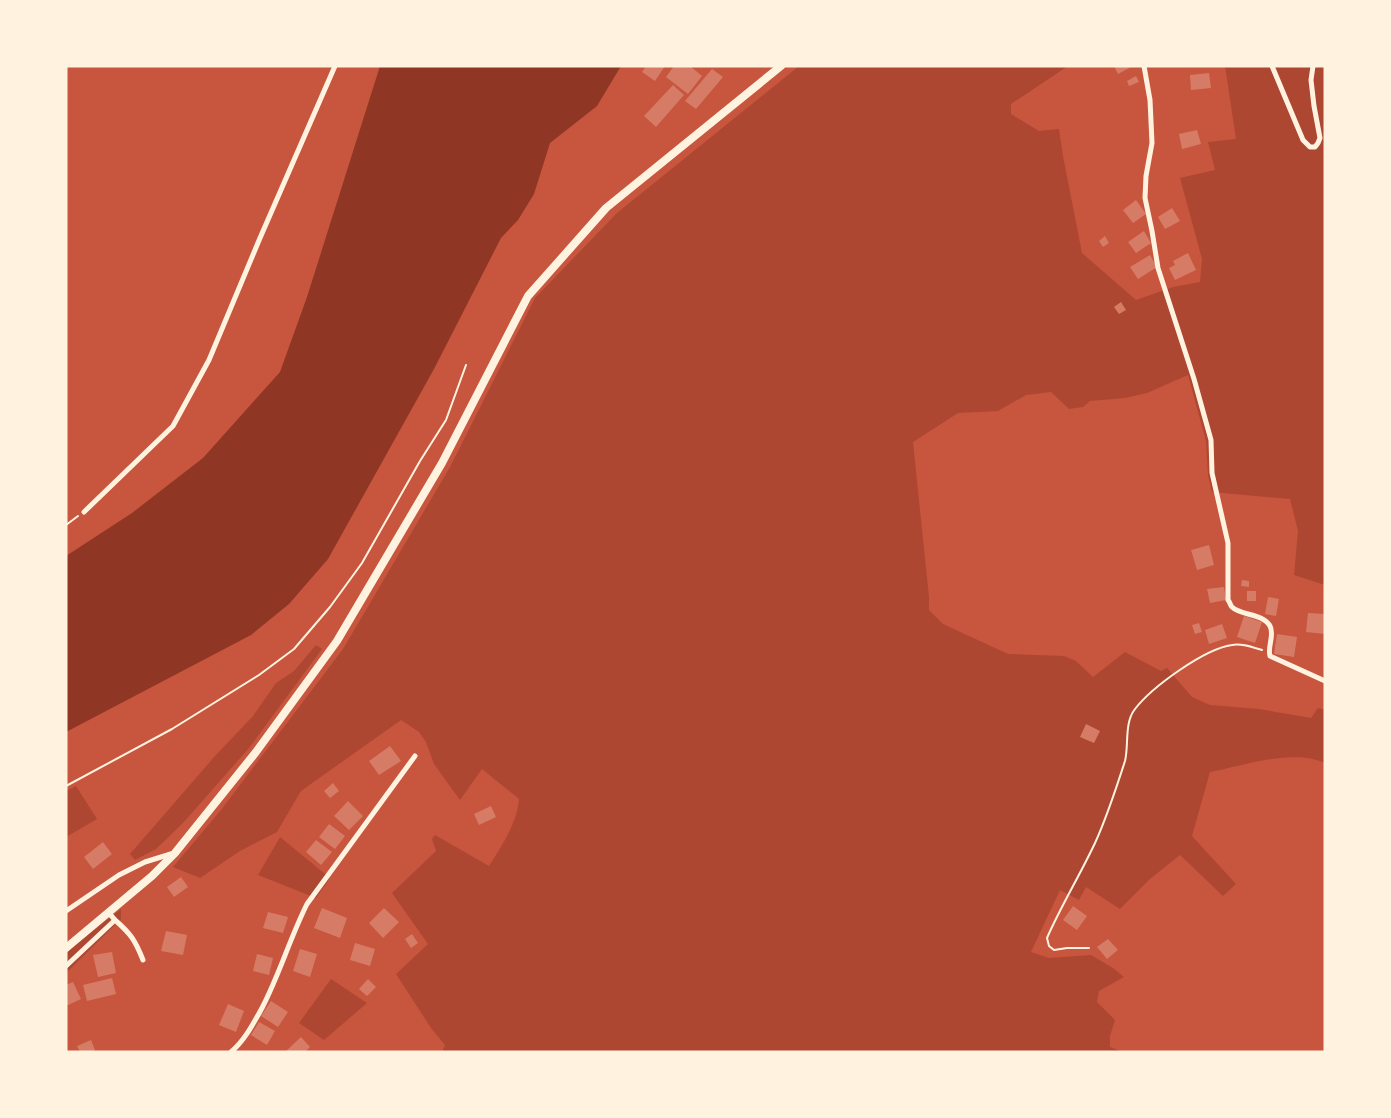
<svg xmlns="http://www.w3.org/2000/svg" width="1391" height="1118" font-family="'IBM Plex Sans',sans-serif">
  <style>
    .green { fill: #ae4732 }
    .water { fill: #8f3625 }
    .building { fill: #d67c66 }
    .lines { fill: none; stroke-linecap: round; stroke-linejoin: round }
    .path { stroke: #fff3e0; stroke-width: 2 }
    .minor { stroke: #fff3e0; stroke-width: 5 }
    .tertiary { stroke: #fff3e0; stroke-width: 8 }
  </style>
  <rect width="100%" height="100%" fill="#c8553d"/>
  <path class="green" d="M799,66H1068L1011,104V114L1039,131L1059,129L1063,156L1082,253L1136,300L1173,287L1200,282L1202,259L1180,178L1215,170L1208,142L1236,139L1225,66H1325V585L1294,575L1298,531L1290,499L1212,492L1208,475L1206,441L1188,375L1147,393L1125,398L1090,401L1083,407L1069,409L1051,392L1026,395L998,411L958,413L913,442L929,597V610L943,624L1008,654L1064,656L1076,661L1093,677L1125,652L1161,671L1167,668L1192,697L1210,705L1259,709L1311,718L1318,708L1325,710V763C1294,748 1242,766 1210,772L1192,836L1236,884L1223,896L1180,855L1150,879L1120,909L1086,887L1079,900L1060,890L1031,952L1049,958L1091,955L1113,968L1124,977L1099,991L1097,1002L1115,1020L1110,1036V1047L1123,1052H442L445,1045L431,1028L396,974L428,944L392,893L436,851L432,839L435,835L489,866C502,845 517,824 519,799L482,769L460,800L434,764L426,742L419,732L401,720L301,791L277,832L240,851L200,878L173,867L221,810L343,649L450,467L535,298L617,213Z
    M316,645L322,649L249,748L183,823L156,849L135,860L130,854L215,756L253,716L276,683L294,671Z
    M76,786L97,819L66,837V791Z
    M280,837L330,878L316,898L258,875Z
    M121,909V919L66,973V952Z
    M331,979L367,1003L324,1040L299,1023Z"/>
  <path class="water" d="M380,66H621L597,106L550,143L534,194L518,220L501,238L434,369L328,559L289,604L251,635L66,732V556L132,513L203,458L280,372L307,297Z"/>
  <path class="building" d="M646,66H665L655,81L642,72Z
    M674,66H690L702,76L688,94L666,77Z
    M1114,66H1133L1118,74Z
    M712,69L723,77L696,109L685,101Z
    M1209,73L1211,88L1191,90L1190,75Z
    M1136,76L1139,82L1129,86L1127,81Z
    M673,85L684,95L656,127L644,116Z
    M1197,130L1201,144L1182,149L1179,134Z
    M1136,200L1146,214L1133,223L1123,210Z
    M1172,208L1180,221L1165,229L1158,217Z
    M1144,231L1151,243L1136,253L1128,242Z
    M1105,236L1109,243L1103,247L1099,241Z
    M1188,253L1196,270L1175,280L1169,268L1175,265L1173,261Z
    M1150,255L1157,267L1138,279L1130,267Z
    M1121,302L1126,310L1119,314L1114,307Z
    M1209,545L1214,565L1197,570L1191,550Z
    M1242,580L1249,581V587L1241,586Z
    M1224,587L1226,600L1210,603L1207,589Z
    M1247,591H1256V601H1247Z
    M1268,597L1279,599L1276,616L1265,614Z
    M1308,613L1325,614V634L1306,632Z
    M1244,616L1262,622L1255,643L1237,637Z
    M1199,623L1202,632L1195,634L1192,625Z
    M1222,624L1227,638L1209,644L1205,630Z
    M1277,634L1297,637L1294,657L1274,654Z
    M1086,724L1100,731L1094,743L1080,737Z
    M390,746L401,761L379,775L369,761Z
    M333,783L339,791L330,798L324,791Z
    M348,801L363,816L349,830L334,816Z
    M491,806L496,817L479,825L474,814Z
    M329,824L345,836L335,849L319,837Z
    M316,840L332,852L321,865L306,852Z
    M103,842L112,854L93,869L84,857Z
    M181,877L188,887L174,897L167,887Z
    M1073,906L1087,916L1077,930L1063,920Z
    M322,908L347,918L340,938L314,928Z
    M384,908L399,922L383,938L369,923Z
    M268,912L288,917L283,933L263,928Z
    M166,931L187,935L183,955L161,951Z
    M412,934L418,943L411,948L405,939Z
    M1108,939L1118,950L1107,959L1097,947Z
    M355,943L375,949L370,966L350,960Z
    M300,949L317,954L310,977L293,971Z
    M112,952L116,973L98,977L93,955Z
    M257,954L273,958L269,975L253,971Z
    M112,978L116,994L87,1001L83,985Z
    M368,979L376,987L367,996L359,989Z
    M73,982L81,999L66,1006V985Z
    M271,1001L288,1012L278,1027L261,1016Z
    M228,1004L244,1011L236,1032L219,1025Z
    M259,1022L275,1031L267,1045L251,1035Z
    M301,1037L310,1047L305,1052H285Z
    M91,1040L95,1050L91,1052H80L77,1046Z"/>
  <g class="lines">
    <path class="path" d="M66,525L78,516
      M66,786L172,729L259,675L294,649L330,607L362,563L420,461L446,420L466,365
      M1089,948H1067L1054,950L1049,946L1047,938C1061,906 1080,875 1095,843C1107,817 1116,789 1125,761C1129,745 1124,723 1135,709C1152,687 1204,649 1232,645C1241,643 1252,647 1262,650"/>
    <path class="minor" d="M1144,66L1150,100L1152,143L1146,176L1145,198L1152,231L1158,268L1194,379L1211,440L1212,473L1228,543V600C1230,602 1230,605 1232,607C1241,616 1263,613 1270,626C1275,635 1267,647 1270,656L1325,681
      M1272,66L1303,140L1310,147H1315L1318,143L1320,138L1314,106L1311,80L1313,66
      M84,512L173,426L209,360L260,238L335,66
      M66,911L119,875L145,862L174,853
      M115,920C131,934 135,940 143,960
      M66,966L115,920L108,912
      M231,1052C245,1040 253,1024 262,1008C280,973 290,938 307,904L415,756"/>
    <path class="tertiary" d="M66,948L152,876L175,853L256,752L337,641L442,463L528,296L606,208L781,66"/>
  </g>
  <rect width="1391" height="1118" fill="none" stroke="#fff3e0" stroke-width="135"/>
</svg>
